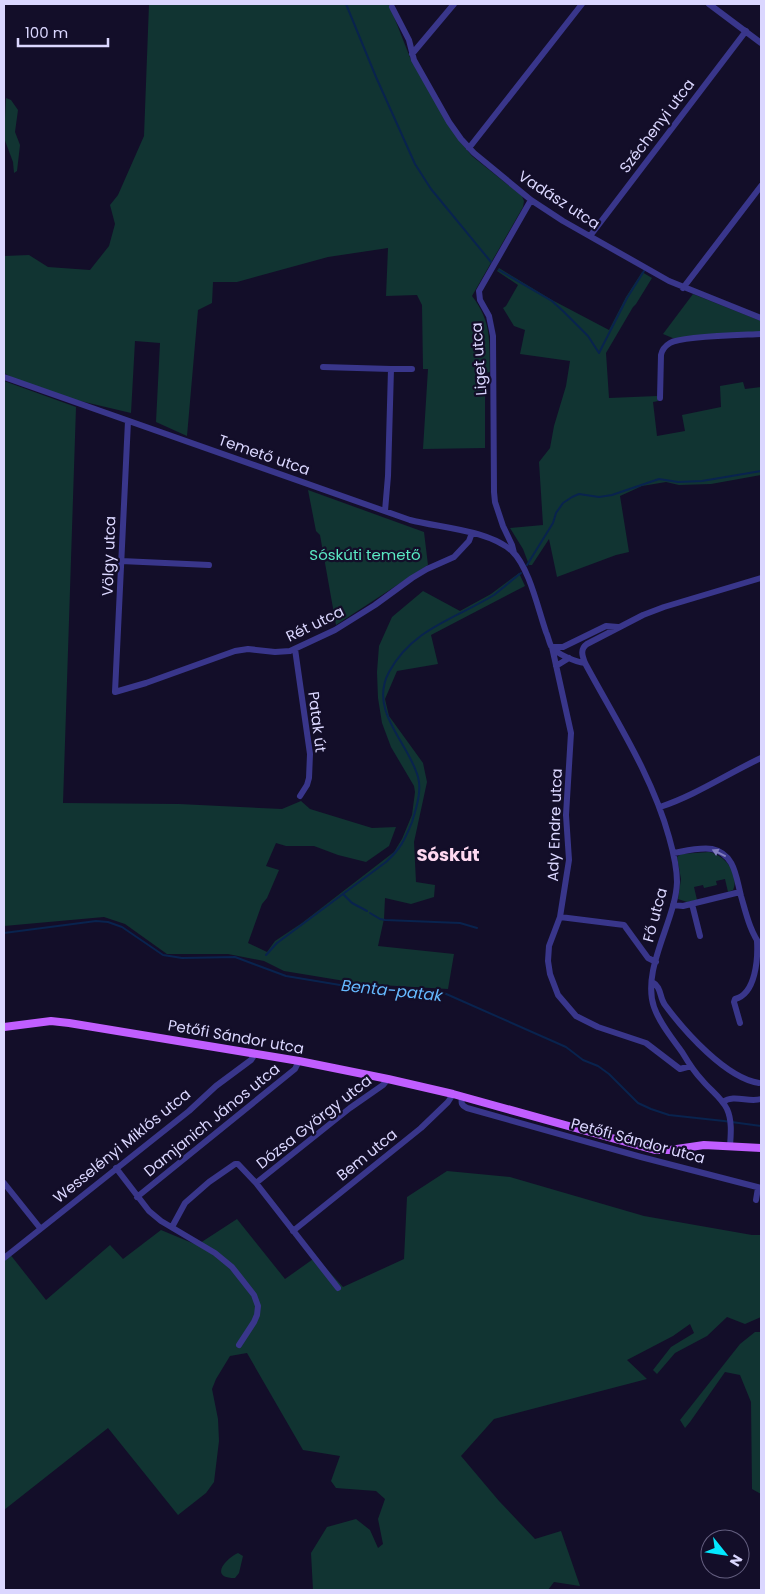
<svg xmlns="http://www.w3.org/2000/svg" width="765" height="1594" font-family="Poppins,sans-serif">
  <style>
    .green { fill: #113432 }
    .lines { fill: none; stroke-linecap: round; stroke-linejoin: round }
    .stream { stroke: #09234e; stroke-width: 2 }
    .minor { stroke: #39368b; stroke-width: 6 }
    .major { stroke: #c15eff; stroke-width: 8 }
    .oneway { fill: #827ebf }
    .labels { text-anchor: middle; stroke-width: 4.5; stroke-linejoin: round; paint-order: stroke }
    .street-label { font-size: 15px; fill: #dbd7ff; stroke: #130e29 }
    .park-label { font-size: 15px; fill: #5ae8c3; stroke: #130e29 }
    .water-label { font-size: 16px; font-style: italic; fill: #65b9ff; stroke: #130e29 }
    .quarter-label { font-size: 18px; font-weight: bold; fill: #ffd9f1; stroke: #130e29 }
  </style>
  <rect width="100%" height="100%" fill="#130e29"/>
  <path class="green" d="M149,4H389L411,60L459,140L472,156L522,196L524,201L523,207L472,296C492,322 489,341 490,372L485,373V448L423,449L428,369H423L422,305L417,295L386,296L388,248L328,257L237,282H213L212,303L198,310L187,436L156,422L160,343L135,341L131,413L76,400L13,378L4,373V256L29,255L48,267L90,270L109,246L115,224L110,205L118,195L144,136Z
    M6,98L11,100L18,110L15,132L20,145L17,171L14,173L13,162L4,138Z
    M499,268L552,300L609,330L626,297L642,272L652,278L636,304L633,307L606,353L609,398L657,396L658,401L653,402L657,436L685,431L682,415L721,407L720,386L743,382L745,389L761,387V475L711,484L679,485L666,482L642,486L620,496L629,552L616,555L557,577L549,539L532,565H529L523,549L510,528L543,525L539,462L550,448L554,426L566,386L570,361L520,354L525,330L514,326L503,308L506,306L518,285L497,271Z
    M693,294L761,321V333L675,339L663,334Z
    M4,381L76,407L63,803L179,804L282,809L301,801L310,809L372,828L396,827L389,846L366,862L338,855L314,846H286L276,843L266,866L279,870L267,898L262,904L248,943L267,952L275,941L302,923L394,852L402,839L412,815L415,792L414,786L391,747L382,723L378,698L377,672L379,646L392,617L423,591L460,611L491,594L519,573L525,586L431,635L438,664L397,671L385,699L389,716L423,763L427,782L414,842L416,882L435,885L434,897L411,904L385,898L384,919L378,946L454,954L448,989L363,984L284,971L264,961L228,954H167L125,924L104,917L4,926Z
    M308,490L424,532L428,565L336,625L320,535L316,531Z
    M709,852C725,855 740,874 733,890L728,892L725,879L716,881L717,885L704,888L703,885L694,887L697,900L687,902L678,899L681,879L677,857L681,854Z
    M447,1171L510,1177L644,1216L752,1235H761V1317L745,1324L727,1317L707,1336L675,1353L657,1374L653,1370L671,1347L694,1333L690,1324L673,1336L627,1360L647,1379L494,1419L461,1456L499,1501L535,1539L561,1531L580,1586L554,1582L548,1590H313L311,1553L327,1527L356,1519L370,1530L378,1548L383,1544L378,1519L385,1499L376,1491L336,1488L331,1481L340,1456L303,1450L247,1353L230,1356L216,1379L212,1389L218,1419L219,1441L214,1482L206,1493L178,1515L108,1428L4,1510V1258L9,1253L46,1300L110,1245L123,1259L161,1230L197,1245L237,1219L285,1279L316,1257L343,1287L404,1259L407,1197Z
    M755,1332H761V1494L752,1489L751,1402L740,1375L725,1372L690,1422L685,1428L680,1420L740,1344Z
    M238,1553L243,1556L239,1573L235,1578C209,1578 225,1559 238,1553Z"/>
  <g class="lines">
    <path class="stream" d="M346,4L376,77L415,164L431,189L491,262
      M499,270L552,301L563,311L588,336L599,353
      M599,353L627,298L644,271
      M527,565L553,523L556,513L563,503L572,497L579,494L599,497L612,495L659,479L678,482L702,481L761,471
      M343,894L352,903L367,911
      M370,913L380,919L385,920L460,923L477,928
      M4,933L96,921L108,922L122,927L163,955L182,958L235,957L286,976L364,989H401L444,993L566,1047L583,1060L598,1066L609,1074L638,1103L651,1109L669,1115L724,1121L761,1126
      M266,955L277,943L386,862C400,849 405,840 412,822C416,809 422,791 418,777C409,743 368,711 389,672C413,628 455,619 494,595C503,588 512,580 521,573"/>
    <path class="minor" d="M709,4L761,43
      M392,7L409,40L414,60L449,122L461,139L474,153L531,200L563,221L669,281L761,318
      M412,54L454,4
      M469,148L582,4
      M590,236L746,31
      M683,288L761,186
      M323,367L391,369L388,476L385,511
      M391,369H412
      M4,377L410,520C441,528 488,530 512,551C529,567 538,609 546,632C548,636 549,642 551,646C556,654 576,662 585,663
      M660,398L661,355C662,350 665,346 670,343C682,336 744,335 761,334
      M128,421L115,692L146,683L235,651L248,649L275,652L290,651L335,630L375,605L412,578L427,569L454,557L469,541L472,533
      M514,553L512,545L503,526L495,502L494,492L493,336L489,316L480,300L479,291L531,200
      M121,561L209,565
      M618,627L606,626L563,647H552L571,733L566,815L569,860L560,917L549,946L548,961L550,974L558,995L576,1016L598,1027L646,1043L680,1069L691,1066
      M295,649L310,754L309,778L307,785L300,796
      M556,666L569,658
      M660,807C696,795 727,774 761,758
      M674,853C685,851 700,847 712,849C735,854 736,877 741,896C746,913 750,932 761,946
      M692,904L700,936
      M673,905L683,906L740,892
      M560,917L624,925L648,958L656,962
      M652,982C662,987 659,997 665,1005C685,1032 726,1078 759,1083
      M740,1023L734,1002L735,999C756,994 758,958 757,941
      M462,1097C461,1103 461,1105 467,1108L641,1157L761,1188
      M723,1102C734,1094 749,1103 761,1099
      M730,1146C731,1133 732,1120 727,1109C721,1097 710,1090 702,1080C694,1072 688,1062 682,1052C672,1038 660,1024 654,1007C641,969 676,920 677,882C677,866 673,851 669,837C652,775 615,719 585,663C582,655 580,649 587,644L643,615L664,607L761,578
      M116,1168L149,1211L161,1221L215,1253L232,1267L254,1295L258,1306L257,1315L254,1322L239,1345
      M4,1183L40,1228
      M256,1183L350,1108L383,1085L388,1079
      M137,1197L295,1069L299,1061
      M756,1200L758,1188
      M172,1227L185,1203L209,1182L235,1164H238L256,1183L338,1288
      M293,1231L421,1128L448,1102L453,1094
      M4,1258L189,1111L216,1086L251,1060L255,1054"/>
    <path class="major" d="M4,1027L51,1021L69,1023L299,1061L388,1079L453,1094L655,1150H670L704,1145L761,1148"/>
  </g>
  <defs><path id="oneway-solid" d="M-6-.8H1V-3.2L6.5 0L1 3.2V.8H-6Z" transform="scale(1.25)"/></defs>
  <use class="oneway" href="#oneway-solid" transform="translate(719 853) rotate(-154)"/>
  <g class="labels">
    <g class="street-label">
      <text transform="translate(657 126) rotate(-53)" y="5">Széchenyi utca</text>
      <text transform="translate(559 200) rotate(33)" y="5">Vadász utca</text>
      <text transform="translate(479 359) rotate(-94)" y="5">Liget utca</text>
      <text transform="translate(264 455) rotate(19)" y="5">Temető utca</text>
      <text transform="translate(109 556) rotate(-88)" y="5">Völgy utca</text>
      <text transform="translate(315 624) rotate(-26)" y="5">Rét utca</text>
      <text transform="translate(317 722) rotate(83)" y="5">Patak út</text>
      <text transform="translate(555 825) rotate(-88)" y="5">Ady Endre utca</text>
      <text transform="translate(655 915) rotate(-75)" y="5">Fő utca</text>
      <text transform="translate(236 1037) rotate(10)" y="5">Petőfi Sándor utca</text>
      <text transform="translate(212 1120) rotate(-39)" y="5">Damjanich János utca</text>
      <text transform="translate(314 1122) rotate(-38)" y="5">Dózsa György utca</text>
      <text transform="translate(638 1141) rotate(15)" y="5">Petőfi Sándor utca</text>
      <text transform="translate(122 1146) rotate(-39)" y="5">Wesselényi Miklós utca</text>
      <text transform="translate(367 1155) rotate(-39)" y="5">Bem utca</text>
    </g>
    <g class="park-label">
      <text x="365" y="560">Sóskúti temető</text>
    </g>
    <g class="water-label">
      <text transform="translate(392 990) rotate(6)" y="6">Benta-patak</text>
    </g>
    <g class="quarter-label">
      <text x="448" y="861">Sóskút</text>
    </g>
  </g>
  <rect width="765" height="1594" fill="none" stroke="#dbd7ff" stroke-width="10"/>
  <g transform="translate(725 1554) rotate(120)"><circle r="24" fill="#130e29" stroke="#635e7f"/>
  <path d="M0-4L9 19L0 12L-9 19Z" fill="#03e9ff"/>
  <text y="-8" font-size="14" font-weight="bold" text-anchor="middle" fill="#dbd7ff">N</text>
  </g>
  <path d="M18 38v8h90v-8" fill="none" stroke="#dbd7ff" stroke-width="2.5"/>
  <text x="25" y="38" font-size="15" fill="#dbd7ff" stroke="#130e29" stroke-width="4" paint-order="stroke">100 m</text>
</svg>
